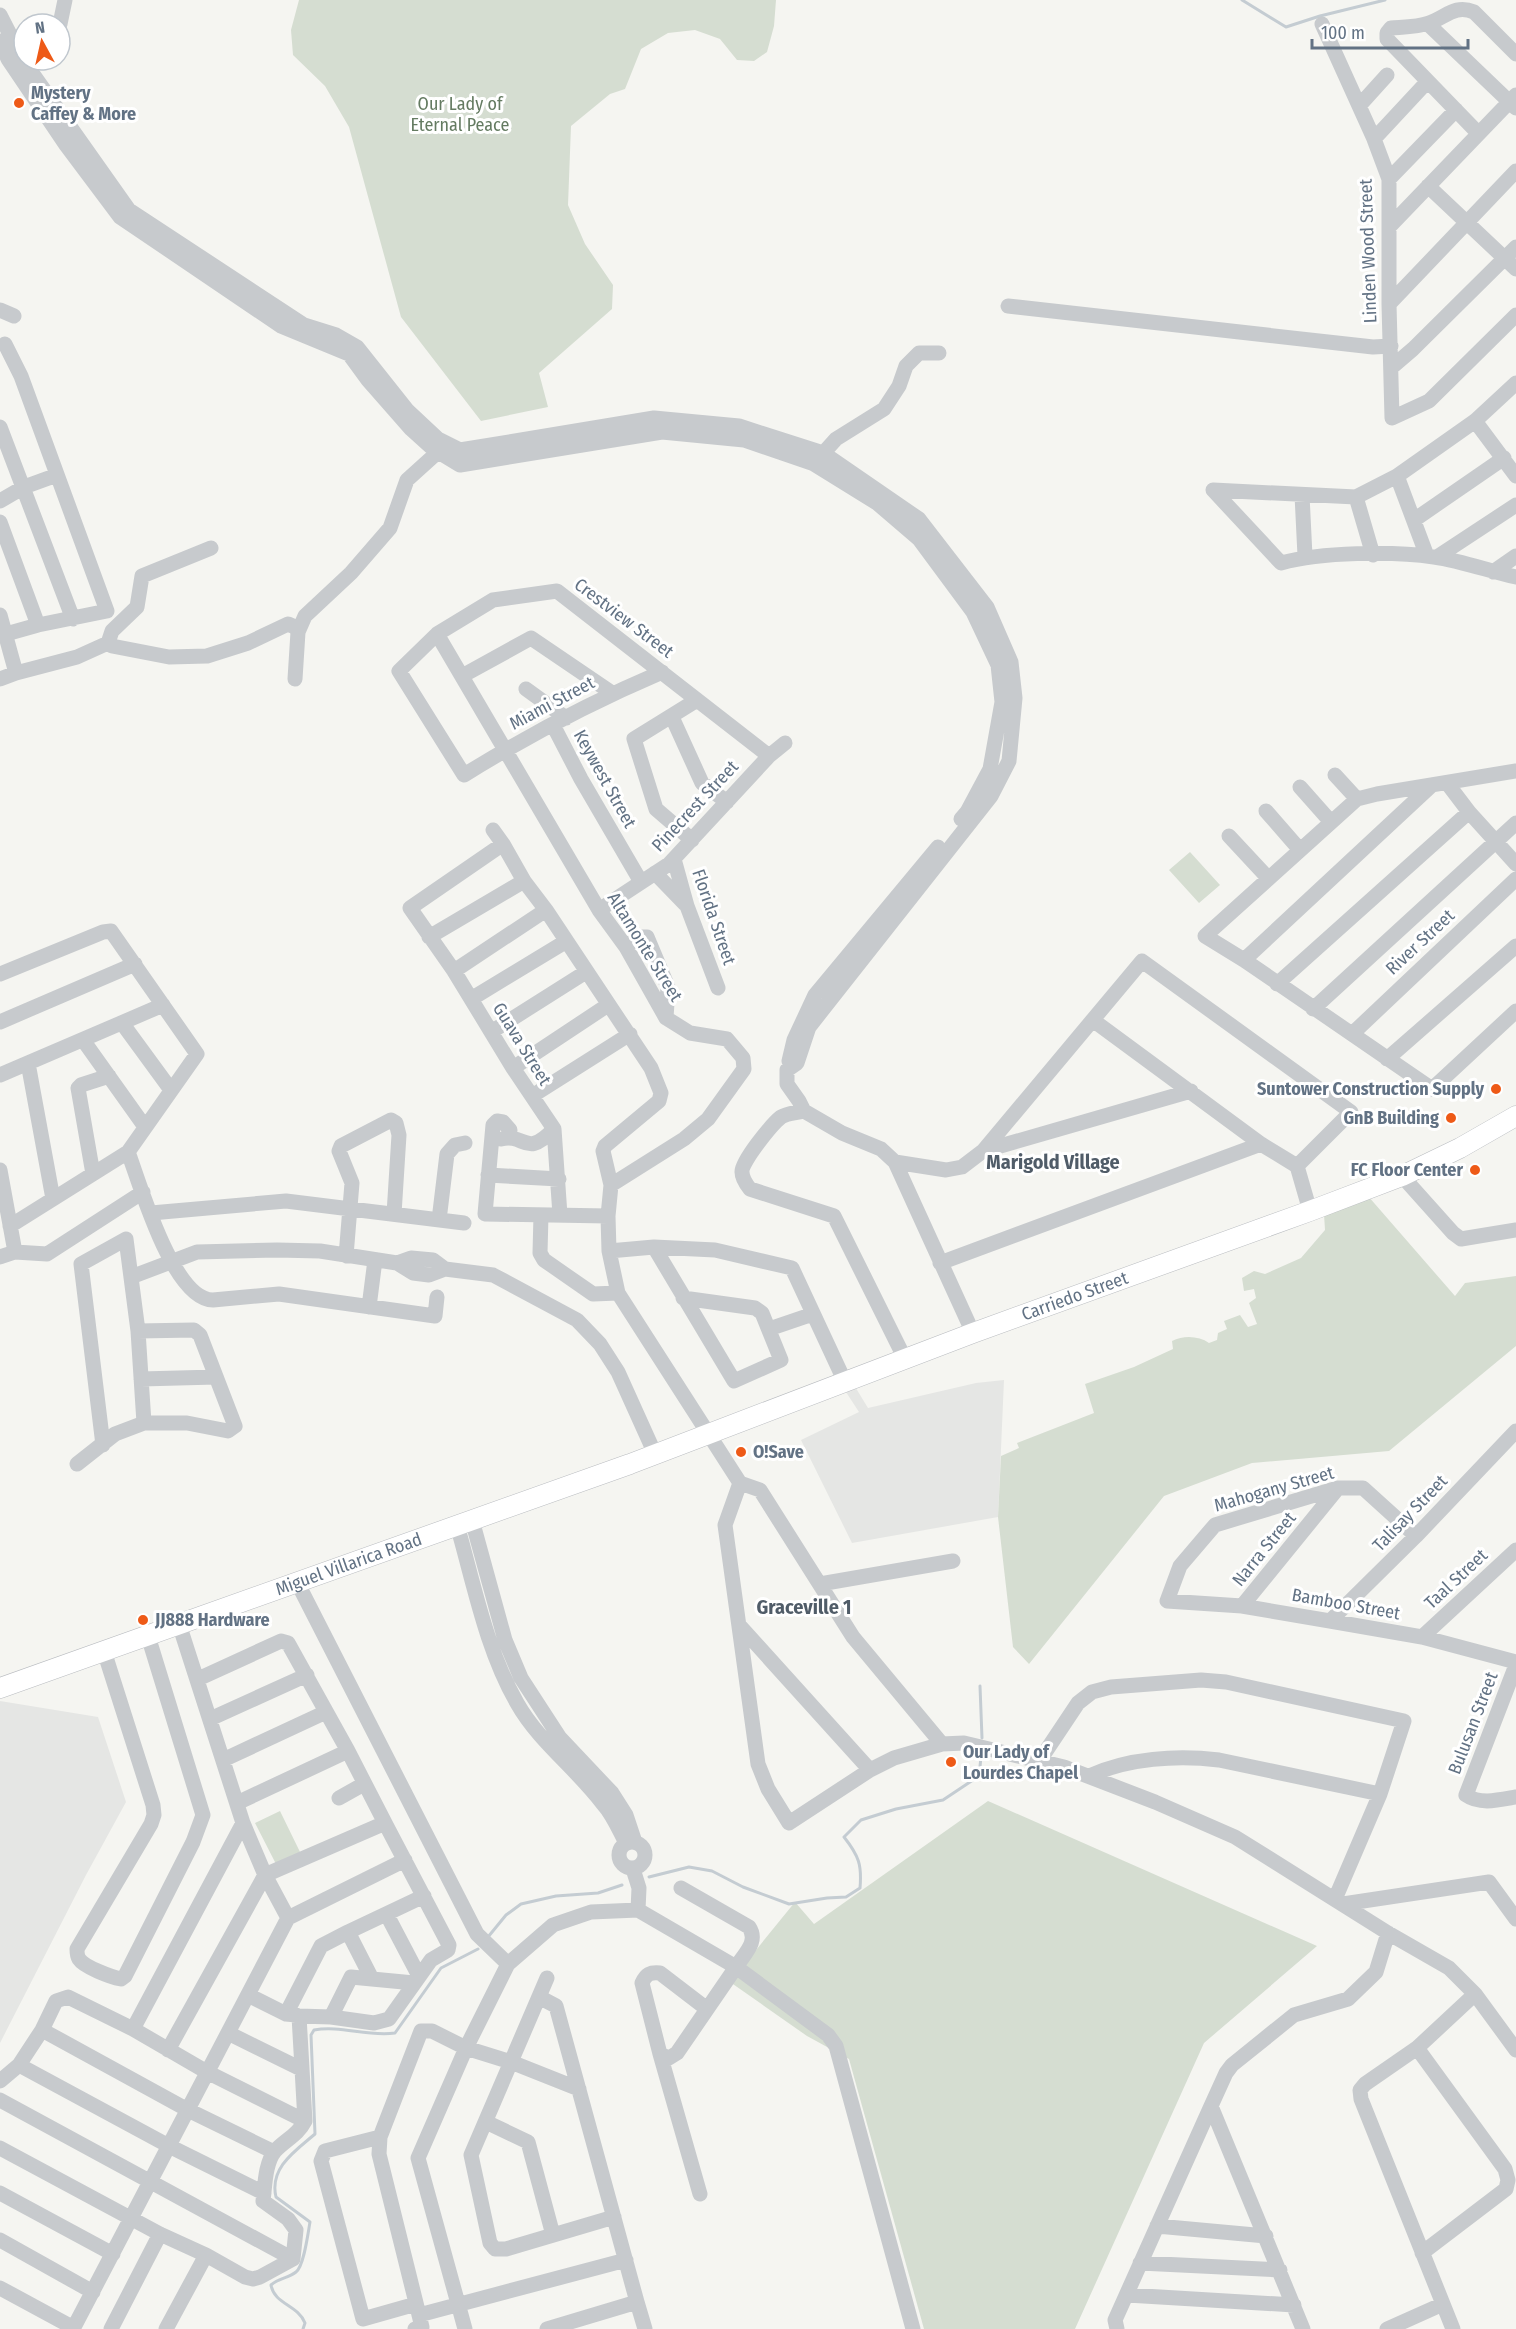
<svg xmlns="http://www.w3.org/2000/svg" width="1516" height="2329" font-family="'Fira Sans Condensed',sans-serif">
  <style>
    .built { fill: #e5e6e4 }
    .green { fill: #d5ddd1 }
    .lines { fill: none; stroke-linecap: round; stroke-linejoin: round }
    .stream { stroke: #c4ccd2; stroke-width: 3 }
    .major-casing { stroke: #b9bcc0; stroke-width: 21 }
    .minor { stroke: #c7cacd; stroke-width: 15 }
    .major { stroke: #fff; stroke-width: 20 }
    .poi-dot { fill: #ee5a17; stroke: #fff; stroke-width: 2 }
    .labels { text-anchor: middle; stroke-width: 6; stroke-linejoin: round; paint-order: stroke }
    .poi-label { font-size: 18px; font-weight: bold; fill: #627284; stroke: #fff; text-anchor: start }
    .park-label { font-size: 18px; fill: #647b61; stroke: #fff }
    .street-label { font-size: 18px; fill: #627284; stroke: #fff }
    .neighbourhood-label { font-size: 20px; font-weight: bold; fill: #505c68; stroke: #fff }
  </style>
  <rect width="100%" height="100%" fill="#f5f5f1"/>
  <path class="built" d="M1004,1380L998,1517L852,1543L801,1440L859,1412L844,1389L854,1385L868,1408L976,1383Z
    M0,1701L98,1717L126,1802L86,1875L0,2043Z"/>
  <path class="green" d="M299,0H776L774,26L767,52L754,61L737,60L720,39L695,30L668,33L641,49L625,89L610,94L571,126L568,205L585,244L613,285L612,309L539,373L548,407L481,421L401,317L349,127L325,86L293,55L291,30Z
    M1190,852L1220,885L1199,903L1169,870Z
    M1368,1196L1455,1296L1465,1283L1516,1276V1346L1389,1451L1252,1463L1164,1496L1029,1664L1013,1647L998,1517L1001,1456L1019,1448L1017,1443L1094,1413L1085,1384L1134,1367L1173,1349L1172,1341C1184,1335 1199,1336 1209,1343L1217,1340L1218,1333L1227,1329L1224,1321L1240,1315L1248,1327L1257,1324L1249,1303L1256,1298L1254,1289L1244,1291L1242,1278L1254,1271L1265,1274L1301,1258L1325,1230L1324,1214Z
    M988,1801L1317,1946L1204,2043L1075,2329H924L849,2059L807,2036L730,1982L795,1902L814,1924Z
    M280,1811L300,1852L276,1864L255,1823Z"/>
  <g class="lines">
    <path class="stream" d="M1242,0L1286,27L1320,16L1385,0
      M980,1686L982,1738
      M649,1877L689,1867L712,1871L743,1887L789,1904L827,1898L846,1897L860,1888C862,1865 859,1856 844,1837L861,1820L896,1809L943,1800L979,1776L981,1757
      M488,1937L506,1915L521,1904L556,1896L598,1893L622,1885
      M303,2329L305,2323C298,2305 274,2304 271,2285C279,2278 289,2278 296,2272C304,2266 308,2233 310,2222L276,2197C269,2168 295,2151 315,2134L311,2035L314,2030C341,2025 367,2037 395,2033L441,1968L478,1949"/>
    <g class="major-casing">
      <g id="major">
        <path id="s1" d="M0,1688L630,1464L973,1333L1310,1211L1402,1176L1460,1148L1516,1116"/>
      </g>
    </g>
    <path class="minor" d="M0,15L23,60L129,210L304,325L336,335L357,347L407,410L438,439L460,450L654,418L739,426L823,453L919,519L987,607L1011,662L1015,698L1009,761L991,796L809,1027L797,1063L787,1070V1084L799,1101L804,1111L842,1133L881,1149L895,1162L973,1333
      M60,24L65,0
      M1322,24L1374,139L1389,179V304L1392,418L1429,401L1516,315
      M1428,24L1516,108
      M0,41L8,59L66,145L120,217L281,326L349,354L368,380L411,429L432,448L460,465L662,432L744,440L814,464L877,503L919,539L973,612L998,665L1002,702L990,769L967,812L961,819
      M1359,106L1387,75
      M1478,133L1387,39V33L1391,28C1403,27 1418,27 1429,23C1446,17 1455,4 1474,12L1516,54
      M1374,139L1427,82
      M1389,179L1456,110
      M1428,186L1516,269
      M1390,226L1516,95
      M1389,304L1516,171
      M1008,306L1373,347L1391,346
      M0,310L14,316
      M5,344L21,376L107,611L38,625L6,634
      M1392,367L1413,349L1516,247
      M1475,421L1516,476
      M0,427L73,619
      M818,459L836,439L884,409L899,386L906,366L919,353H939
      M1397,476L1427,556
      M1213,490L1356,497L1397,476L1475,421L1516,383
      M1213,490L1281,563C1321,552 1393,551 1434,557C1462,561 1489,571 1516,577
      M1302,495L1305,556
      M1356,497L1373,555
      M0,501L24,487L57,475
      M1414,520L1504,458
      M0,522L38,625
      M1437,557L1516,505
      M1493,572L1516,556
      M0,615L16,673L0,679
      M298,632L305,616L351,573L390,528L407,480L438,452
      M437,634L599,910L626,947L666,1018L690,1033L727,1039L743,1058L744,1069L708,1119L684,1139L611,1185L608,1216L609,1251L618,1293L740,1483L760,1490L853,1637L942,1744
      M108,643L112,646L169,657L207,656L248,643L288,624L295,627L298,632L295,679
      M662,672C594,701 527,736 464,775L399,671L437,634L493,600L557,591L769,756
      M16,673L77,657L108,643L112,631L137,607L142,576L211,548
      M462,676L531,638L612,693
      M526,689L566,718
      M672,717L702,783L727,802
      M553,725L581,779L641,882
      M1516,771L1377,794L1357,799L1205,936L1244,960L1432,1089L1516,1011
      M1335,775L1357,799
      M1447,783L1469,812L1516,864
      M1300,787L1331,822
      M1266,811L1300,850
      M493,830L503,844L524,881L546,910L651,1068L661,1093L659,1101L605,1146L603,1151L611,1185
      M1229,836L1268,878
      M692,840L656,809L634,739L697,700
      M503,844L410,908L454,971L513,1068L554,1129L560,1215
      M674,859L687,906L718,988
      M655,873L685,904
      M599,910L669,864L769,756L785,743
      M429,937L524,881
      M626,947L639,937H647L668,987L666,1018
      M1244,960L1432,785
      M454,971L546,910
      M0,974L103,932L111,931L197,1054L128,1152L10,1226
      M1277,984L1469,812
      M471,999L565,942
      M1313,1009L1516,823
      M1094,1021L1261,1144L1297,1166L1310,1211
      M0,1022L135,964
      M122,1023L171,1090
      M491,1032L586,972
      M1352,1034L1516,879
      M83,1040L145,1127
      M1387,1059L1516,946
      M789,1061L794,1040L815,995L938,847
      M28,1063L53,1199
      M513,1068L608,1005
      M0,1075L163,1005
      M532,1096L630,1034
      M804,1111C797,1113 787,1113 781,1117C772,1124 741,1162 742,1172C742,1178 746,1184 750,1189L834,1216L905,1359
      M509,1137L510,1130L503,1122L497,1121L493,1125L485,1214L608,1216
      M501,1139C526,1133 525,1159 554,1129
      M983,1151L1191,1091
      M128,1152C140,1184 173,1300 213,1300L279,1294L435,1316L437,1297
      M895,1162L946,1170L962,1167L983,1151L1142,961L1351,1112L1297,1166
      M0,1170L15,1252
      M93,1174L78,1088L81,1085L109,1076
      M488,1175L559,1179
      M1402,1176L1453,1233L1461,1239L1516,1230
      M151,1213L286,1201L464,1223
      M541,1215L540,1253L544,1260L593,1294L618,1293
      M439,1220L447,1154L455,1145L465,1143
      M654,1247L734,1381L781,1360L762,1313L755,1308L683,1298
      M609,1251L654,1247L715,1250L792,1268L845,1382
      M346,1256L352,1183L339,1151L341,1146L391,1120L396,1123L399,1135L394,1214
      M0,1257L15,1252L47,1254L143,1192
      M397,1263L413,1273L429,1275L445,1269L493,1275L577,1320L600,1344L618,1372L655,1454
      M940,1263L1261,1144
      M131,1277L197,1252L277,1250L320,1251L397,1263L411,1258L433,1260L445,1269
      M369,1307L375,1260
      M769,1329L813,1314
      M141,1379L216,1377
      M103,1445L81,1264L126,1239L138,1331L144,1423
      M77,1464L115,1434L144,1423H187L228,1431L235,1426L200,1335L194,1330L138,1331
      M740,1483L725,1525L758,1764L768,1789L789,1823L870,1770L894,1758L942,1744L964,1743L1064,1767L1155,1802L1235,1837L1388,1933L1449,1968L1475,1994L1516,2050
      M472,1520L505,1640L521,1678L560,1738L612,1793L626,1815L635,1842
      M457,1525C474,1584 486,1649 517,1703C539,1742 576,1768 603,1804C613,1815 619,1830 626,1843
      M1416,1536L1363,1488H1338L1215,1525L1180,1566L1167,1601L1242,1606L1330,1621L1422,1637L1516,1662
      M297,1582L477,1934L508,1964
      M820,1584L953,1561
      M1242,1606L1338,1488
      M1330,1621L1416,1536L1516,1431
      M739,1625L870,1770
      M1422,1637L1516,1550
      M104,1651L153,1805L154,1815L151,1824L77,1949C77,1952 77,1956 79,1959C84,1967 111,1977 121,1979L125,1976L193,1842L203,1815L148,1636
      M1516,1665L1466,1795C1480,1805 1499,1800 1516,1797
      M198,1679L281,1641L288,1643L348,1751
      M210,1719L307,1675
      M223,1760L326,1712
      M1040,1760L1078,1703L1092,1692L1111,1687L1201,1680L1226,1682L1404,1721L1380,1794L1335,1899
      M1089,1776C1128,1758 1177,1755 1219,1760L1380,1794
      M339,1798L364,1784
      M619 1855a13 13 0 1 1 26 0a13 13 0 1 1-26 0Z
      M633,1869L639,1888L638,1910
      M1343,1904L1489,1882L1516,1919
      M387,1915L419,1976
      M288,1918L405,1860
      M348,1932L424,1896
      M547,1978L471,2155L490,2243L495,2249H506L614,2217
      M248,1995L286,2014L296,2015
      M539,1997L556,2006L637,2302
      M286,2014L321,1946L348,1932L372,1979
      M331,2017L351,1977L414,1983
      M133,2029L243,1823
      M42,2030L188,2110L274,2152
      M228,2033L301,2069
      M1417,2048L1505,2169L1508,2180L1506,2189L1422,2253
      M168,2050L265,1875L385,1823L348,1751L237,1803
      M660,2054L642,1983C646,1974 650,1972 660,1973L707,2009
      M19,2065L169,2146L264,2193
      M0,2081L19,2065L42,2030L56,2001L68,1997L133,2029L207,2072L305,2121
      M0,2100L293,2259
      M486,2122L528,2142L553,2235
      M380,2137L325,2151L321,2161L363,2319L416,2304
      M0,2148L160,2234L206,2255L245,2277L253,2279L260,2277L293,2259L296,2230L288,2219L263,2201C265,2186 265,2163 275,2151C285,2140 298,2135 305,2121L299,2016L331,2017L374,2023L389,2019L431,1960L448,1950L449,1945L385,1823
      M0,2193L113,2254
      M700,2194L660,2054L669,2058L677,2053L736,1967L828,2035L836,2046L913,2329
      M1157,2226L1266,2236
      M0,2240L93,2292
      M1140,2263L1280,2270
      M0,2288L74,2328
      M1127,2295L1294,2305
      M419,2315L626,2260
      M73,2329L288,1918L265,1875L243,1823L179,1624
      M111,2329L160,2234
      M166,2329L206,2255
      M415,2329L422,2327L379,2154L380,2137L421,2031H432L466,2048L511,2062L579,2089
      M465,2329L418,2158L466,2048L508,1964L553,1925L591,1912L638,1910L736,1967C744,1954 759,1942 749,1927L681,1888
      M547,2329L637,2302L645,2329
      M1117,2329L1115,2320L1211,2106
      M1303,2329L1211,2106L1226,2073L1232,2065L1294,2015L1348,1999L1376,1972L1388,1933
      M1387,2329L1443,2304
      M1453,2329L1361,2099L1360,2090L1365,2084L1417,2048L1475,1994"/>
    <use href="#major" class="major"/>
  </g>
  <g class="poi-dot">
    <circle cx="19" cy="103" r="6"/>
    <circle cx="1496" cy="1089" r="6"/>
    <circle cx="1451" cy="1118" r="6"/>
    <circle cx="1475" cy="1170" r="6"/>
    <circle cx="741" cy="1452" r="6"/>
    <circle cx="143" cy="1620" r="6"/>
    <circle cx="951" cy="1762" r="6"/>
  </g>
  <g class="labels">
    <g class="poi-label">
      <text x="31" y="99">Mystery<tspan x="31" dy="21">Caffey &amp; More</tspan></text>
      <text x="1484" y="1095" text-anchor="end">Suntower Construction Supply</text>
      <text x="1439" y="1124" text-anchor="end">GnB Building</text>
      <text x="1463" y="1176" text-anchor="end">FC Floor Center</text>
      <text x="753" y="1458">O!Save</text>
      <text x="155" y="1626">JJ888 Hardware</text>
      <text x="963" y="1758">Our Lady of<tspan x="963" dy="21">Lourdes Chapel</tspan></text>
    </g>
    <g class="park-label">
      <text x="460" y="110">Our Lady of<tspan x="460" dy="21">Eternal Peace</tspan></text>
    </g>
    <g class="street-label">
      <text transform="translate(1368 251) rotate(-92)" y="6">Linden Wood Street</text>
      <text transform="translate(624 618) rotate(37)" y="6">Crestview Street</text>
      <text transform="translate(552 703) rotate(-28)" y="6">Miami Street</text>
      <text transform="translate(605 779) rotate(61)" y="6">Keywest Street</text>
      <text transform="translate(695 806) rotate(-47)" y="6">Pinecrest Street</text>
      <text transform="translate(714 917) rotate(71)" y="6">Florida Street</text>
      <text transform="translate(1420 942) rotate(-43)" y="6">River Street</text>
      <text transform="translate(645 947) rotate(58)" y="6">Altamonte Street</text>
      <text transform="translate(522 1044) rotate(58)" y="6">Guava Street</text>
      <text dy="6" stroke="none"><textPath href="#s1" startOffset="1144">Carriedo Street</textPath></text>
      <text transform="translate(1274 1489) rotate(-16)" y="6">Mahogany Street</text>
      <text transform="translate(1410 1513) rotate(-46)" y="6">Talisay Street</text>
      <text transform="translate(1264 1549) rotate(-51)" y="6">Narra Street</text>
      <text dy="6" stroke="none"><textPath href="#s1" startOffset="370">Miguel Villarica Road</textPath></text>
      <text transform="translate(1456 1579) rotate(-43)" y="6">Taal Street</text>
      <text transform="translate(1346 1604) rotate(10)" y="6">Bamboo Street</text>
      <text transform="translate(1473 1723) rotate(-69)" y="6">Bulusan Street</text>
    </g>
    <g class="neighbourhood-label">
      <text x="1053" y="1169">Marigold Village</text>
      <text x="804" y="1614">Graceville 1</text>
    </g>
  </g>
  <g transform="translate(42 42) rotate(352)"><circle r="28" fill="#ffffff" stroke="#c0c7ce" stroke-width="1.5"/>
  <path d="M0-4.5L10 22L0 15L-10 22Z" fill="#ee5a17"/>
  <text y="-9" font-size="16" font-weight="bold" text-anchor="middle" fill="#627284">N</text>
  </g>
  <path d="M1312 39v9h156v-9" fill="none" stroke="#627284" stroke-width="3"/>
  <text x="1321" y="39" font-size="18" fill="#627284" stroke="#ffffff" stroke-width="4.5" paint-order="stroke">100 m</text>
</svg>
